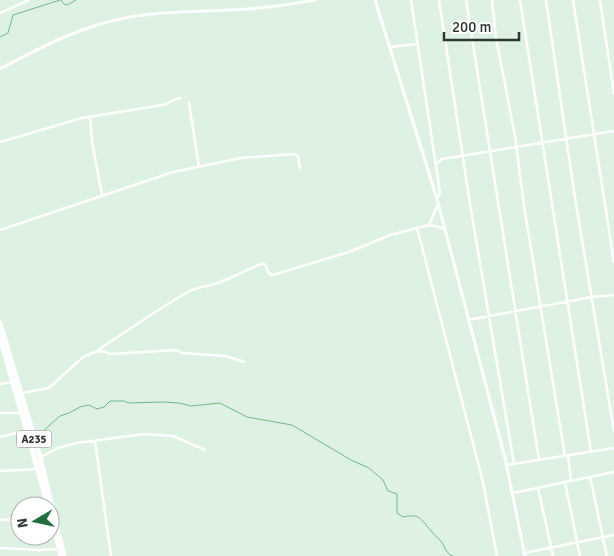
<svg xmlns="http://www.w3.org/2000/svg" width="614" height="556" font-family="Signika,sans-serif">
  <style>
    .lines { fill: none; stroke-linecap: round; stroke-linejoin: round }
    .stream { stroke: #6ab984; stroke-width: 1 }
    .street { stroke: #fff; stroke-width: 2.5 }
    .secondary { stroke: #fff; stroke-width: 3 }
    .highway { stroke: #fff; stroke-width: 5 }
    .labels { text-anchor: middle; stroke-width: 4.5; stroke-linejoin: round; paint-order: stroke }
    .shield { fill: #fff; stroke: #6d726e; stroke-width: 1 }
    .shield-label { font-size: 11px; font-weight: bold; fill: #2e3630 }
  </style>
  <rect width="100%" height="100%" fill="#def2e3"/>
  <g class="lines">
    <path class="stream" d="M61,0L64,4L67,5L76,0
      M0,37L8,33L13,15L60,0
      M42,432L60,416L69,413L80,407L89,405L97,409L104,407L110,401H124L129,403L163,402L179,403L191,406L220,403L247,417L292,425L351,460L369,468L383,480L388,491L397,494V513L403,517C421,513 421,520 432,532C435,536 440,539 443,544C446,550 446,553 453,556"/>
    <path class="street" d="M411,0L440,193L437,199
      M439,0L470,204L514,464
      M466,0L539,460
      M492,0L496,38L515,136L524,206L565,456
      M520,0L591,452
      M546,0L575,198L614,431
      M573,0L614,262
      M600,0L614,94
      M0,13L29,0
      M391,47L417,44
      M189,103L199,167
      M90,116L92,142L102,195
      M0,142L82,118L163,105C170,103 173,99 180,98
      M436,164L442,159L614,131
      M429,225L438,204
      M417,228L483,482L497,556
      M0,230L173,172L241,158L294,154L298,156L300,168
      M468,320L592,297L614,295
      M98,351L105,352L111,354L176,350L182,353L226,356L244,362
      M0,384L13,382
      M22,393L49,388L75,364L85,356L98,351L105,345C133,328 160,307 190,291C200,286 212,286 223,281C236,276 248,269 261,264H265L268,272L271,275L276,274L349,252L390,235L429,225L439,227L445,230
      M0,413H21
      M0,437L25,431
      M95,441L111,556
      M568,455L571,481
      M41,457L58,448L77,443L144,434L173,436L205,450
      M507,465L614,448
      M0,471L37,469
      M590,477L607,556
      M565,482L580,556
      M538,488L553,556
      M513,493L614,472
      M0,520L20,519
      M0,548L39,550L58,549
      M524,553L614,535"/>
    <path class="secondary" d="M375,0L437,199L505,458L525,556
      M0,69C41,47 83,25 130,17C168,10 208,12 247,9C270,8 292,4 315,0"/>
    <path class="highway" d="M0,323L40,457L64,556
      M0,337L48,506
      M50,513L61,556"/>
  </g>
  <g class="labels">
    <rect class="shield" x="16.5" y="430.5" width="35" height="17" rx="4"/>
    <g class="shield-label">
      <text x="34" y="443">A235</text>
    </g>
  </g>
  <g transform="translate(35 521) rotate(261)"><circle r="24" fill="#ffffff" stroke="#abafac"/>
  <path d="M0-4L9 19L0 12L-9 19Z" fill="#1f7040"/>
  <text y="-8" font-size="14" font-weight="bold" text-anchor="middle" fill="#2e3630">N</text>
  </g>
  <path d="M444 32v8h75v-8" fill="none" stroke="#2e3630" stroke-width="2.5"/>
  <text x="452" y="32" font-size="15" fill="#2e3630" stroke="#ffffff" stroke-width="4" paint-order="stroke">200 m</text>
</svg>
